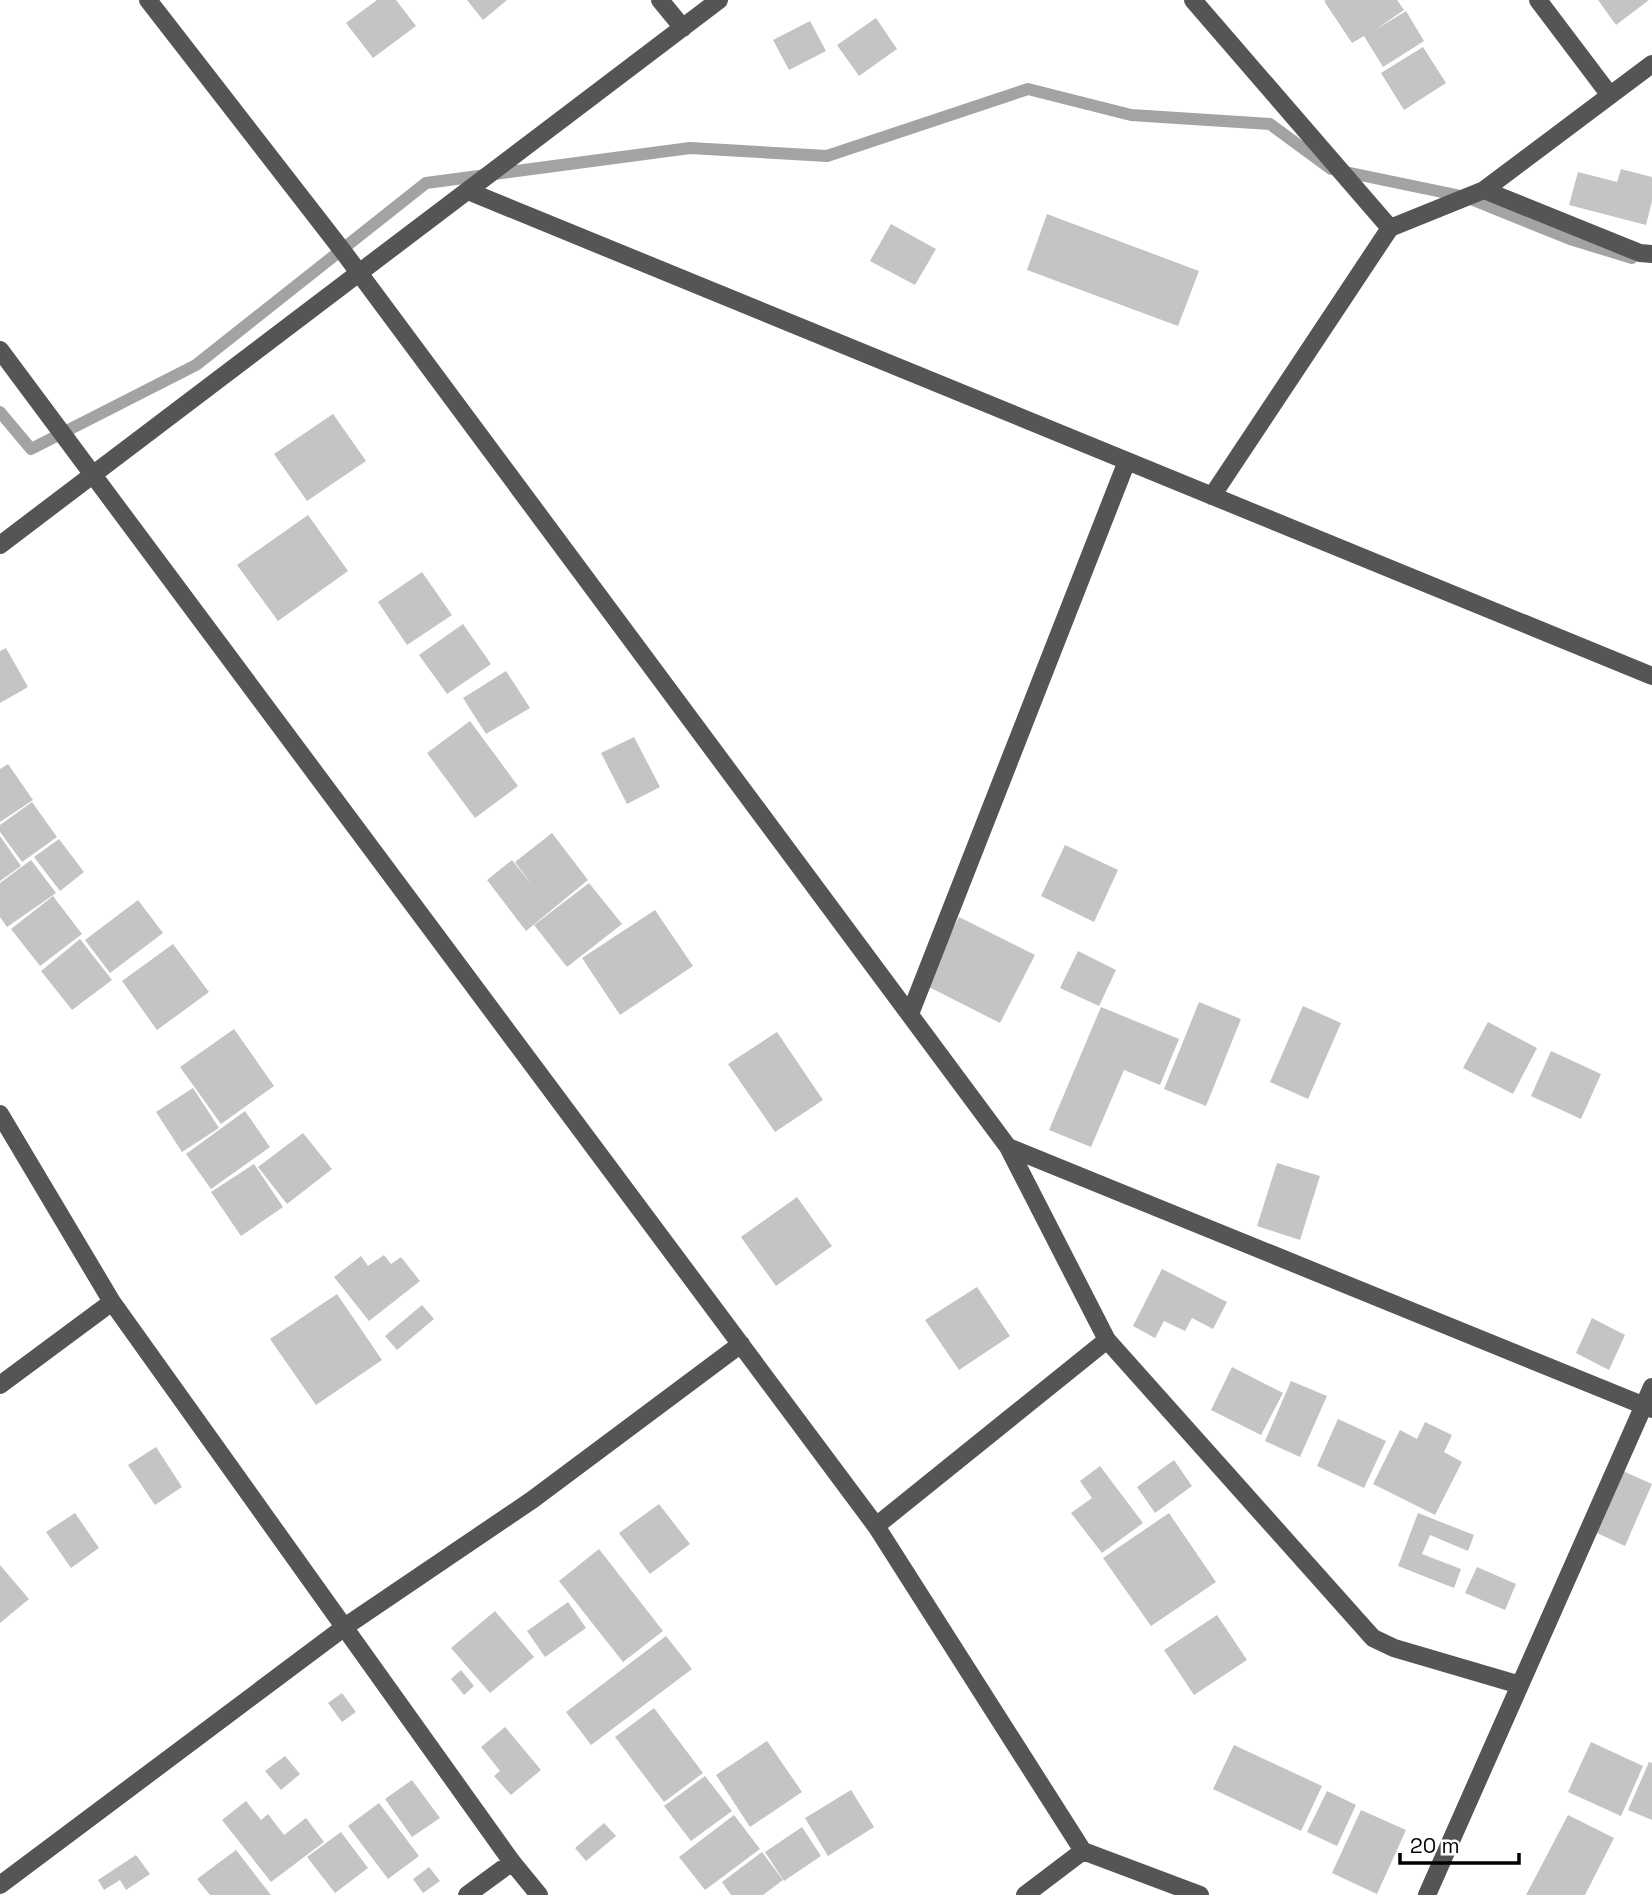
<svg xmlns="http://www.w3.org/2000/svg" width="1652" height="1895" font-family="'Space Grotesk',sans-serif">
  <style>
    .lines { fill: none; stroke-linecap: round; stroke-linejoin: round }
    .stream { stroke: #a3a3a3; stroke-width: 12 }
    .building { fill: #c4c4c4 }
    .minor { stroke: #555; stroke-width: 18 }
  </style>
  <rect width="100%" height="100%" fill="#fff"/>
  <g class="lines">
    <path class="stream" d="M0,412L31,449L196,365L426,183L690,148L827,156L1028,89L1131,115L1270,124L1331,169L1466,197L1570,239L1632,258"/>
  </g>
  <path class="building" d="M377,0H396L416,26L373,58L346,23Z
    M467,0H507L483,20Z
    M1326,0H1397L1404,10L1375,30L1406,11L1424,41L1383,67L1364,36L1352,43L1324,1Z
    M1598,0H1649L1616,25Z
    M876,18L897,49L859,76L837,45Z
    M810,21L826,51L789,70L773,40Z
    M1423,47L1446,83L1404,110L1381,73Z
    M1621,169L1652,177V201L1646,225L1569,205L1578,172L1617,182Z
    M1047,214L1199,271L1178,326L1027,270Z
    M891,224L936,249L915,285L870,261Z
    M333,414L366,461L307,501L274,454Z
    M308,515L348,571L278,621L237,565Z
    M422,572L452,615L407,645L378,602Z
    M463,624L491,664L447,694L419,655Z
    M6,648L28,687L0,703V651Z
    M506,671L530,708L486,734L463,698Z
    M470,721L518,786L475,818L427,753Z
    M634,737L660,787L627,804L601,753Z
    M8,764L33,800L0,822V769Z
    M32,802L57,837L22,862L0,832V825Z
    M552,833L588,880L526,931L487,880L512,860L532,885L515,862Z
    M0,836L21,866L0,881Z
    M59,839L84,872L60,891L34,857Z
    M1065,845L1118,870L1094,922L1041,896Z
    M31,860L56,893L7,927L0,917V883Z
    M589,883L622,924L567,967L534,925Z
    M53,896L82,934L40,966L11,929Z
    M138,900L163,933L110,973L85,940Z
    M655,910L693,966L620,1015L582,958Z
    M959,917L1035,955L1000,1023L925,985Z
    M80,939L112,980L72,1010L41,971Z
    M173,944L209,992L157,1030L122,981Z
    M1078,951L1116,970L1099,1006L1060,988Z
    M1199,1002L1241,1019L1206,1106L1164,1089Z
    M1303,1006L1341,1023L1308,1099L1270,1082Z
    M1101,1007L1179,1039L1160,1085L1124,1070L1091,1147L1049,1130Z
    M1488,1022L1537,1048L1513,1094L1463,1068Z
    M234,1029L274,1086L221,1124L180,1067Z
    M777,1032L823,1100L775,1132L728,1064Z
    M1551,1051L1601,1074L1581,1119L1531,1096Z
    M193,1088L219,1128L182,1152L156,1112Z
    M245,1111L270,1147L211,1189L186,1154Z
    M303,1133L332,1169L287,1204L258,1167Z
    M1277,1163L1320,1176L1300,1240L1257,1226Z
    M254,1164L283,1207L241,1236L211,1192Z
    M797,1197L832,1246L776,1286L741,1237Z
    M384,1255L391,1264L401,1257L420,1281L369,1321L334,1277L361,1256L368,1266Z
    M1162,1269L1227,1302L1213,1329L1192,1318L1185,1331L1164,1321L1155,1338L1133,1326Z
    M977,1287L1010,1336L959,1370L925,1320Z
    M337,1294L382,1360L316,1405L270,1339Z
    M422,1305L434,1319L397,1350L385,1336Z
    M1592,1318L1625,1335L1609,1370L1576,1353Z
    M1232,1367L1283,1393L1261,1435L1211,1410Z
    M1291,1381L1327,1396L1300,1457L1265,1441Z
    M1338,1419L1386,1441L1364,1488L1317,1466Z
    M1425,1422L1452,1435L1444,1452L1462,1462L1435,1515L1373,1484L1400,1430L1417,1439Z
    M156,1447L182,1487L155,1505L128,1465Z
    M1174,1460L1192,1486L1155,1513L1137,1487Z
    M1100,1466L1143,1523L1102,1553L1071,1513L1092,1498L1080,1481Z
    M1623,1471L1652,1484L1625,1546L1595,1532Z
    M659,1504L690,1544L650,1574L619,1533Z
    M75,1513L99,1548L71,1568L46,1532Z
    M1169,1513L1216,1582L1151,1626L1103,1558Z
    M1418,1513L1474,1535L1468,1551L1430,1535L1422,1554L1461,1569L1454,1588L1398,1566Z
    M599,1549L663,1631L623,1662L559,1581Z
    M0,1565L29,1599L0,1623Z
    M1477,1567L1516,1584L1505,1610L1465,1593Z
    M568,1602L586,1628L545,1657L527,1631Z
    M495,1611L534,1657L490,1693L451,1648Z
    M1217,1615L1247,1660L1194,1695L1164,1650Z
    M666,1636L692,1669L591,1745L566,1712Z
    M461,1670L474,1686L464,1695L451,1679Z
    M342,1693L356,1712L342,1722L328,1703Z
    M654,1708L703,1773L664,1802L615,1737Z
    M505,1727L541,1770L511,1795L494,1776L500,1771L481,1747Z
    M767,1741L802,1792L750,1827L716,1775Z
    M1591,1742L1643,1766L1621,1816L1568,1792Z
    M1234,1745L1322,1786L1301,1831L1213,1789Z
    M285,1756L300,1774L281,1790L265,1771Z
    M1649,1762L1652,1763V1820L1628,1810Z
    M705,1776L732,1811L691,1841L664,1806Z
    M412,1780L440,1818L412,1837L385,1799Z
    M851,1790L874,1827L828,1856L805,1818Z
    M1327,1791L1356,1805L1337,1846L1307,1832Z
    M246,1801L261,1820L268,1814L284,1835L306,1818L324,1842L271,1882L222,1820Z
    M379,1803L419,1856L388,1879L348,1826Z
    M1361,1810L1406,1830L1377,1894L1332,1873Z
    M734,1815L760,1849L705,1890L679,1857Z
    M1568,1815L1614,1838L1585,1895H1526Z
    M604,1823L616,1836L586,1861L575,1848Z
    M802,1827L821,1856L784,1881L765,1852Z
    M341,1832L368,1868L335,1893L307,1857Z
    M236,1850L271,1895H210L197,1879Z
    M762,1852L783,1880L763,1895H731L722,1882Z
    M136,1855L150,1874L126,1890L120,1880L104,1890L98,1880Z
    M429,1867L440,1881L423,1893L413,1879Z"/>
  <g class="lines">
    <path class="minor" d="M148,0L342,250L1008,1147L1107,1340L1373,1638L1394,1648L1520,1685
      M660,0L683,28
      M1193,0L1390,228
      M1538,0L1609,94
      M1484,190L1640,253L1652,254
      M468,191L1652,676
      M0,350L876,1526L1083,1851L1200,1895
      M1212,496L1390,228L1484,190L1652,64
      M0,545L719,0
      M910,1014L1127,461
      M0,1114L112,1302L512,1862L539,1895
      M1008,1147L1652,1409
      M0,1385L112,1302
      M876,1526L1107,1340
      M0,1885L346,1626L532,1500L741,1344
      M467,1895L512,1862
      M1025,1895L1083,1851
      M1427,1895L1652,1387"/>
  </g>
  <path d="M1400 1853v10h119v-10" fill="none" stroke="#000000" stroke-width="3.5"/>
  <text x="1410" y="1853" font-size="21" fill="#000000" stroke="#ffffff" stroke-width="5" paint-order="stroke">20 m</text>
</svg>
